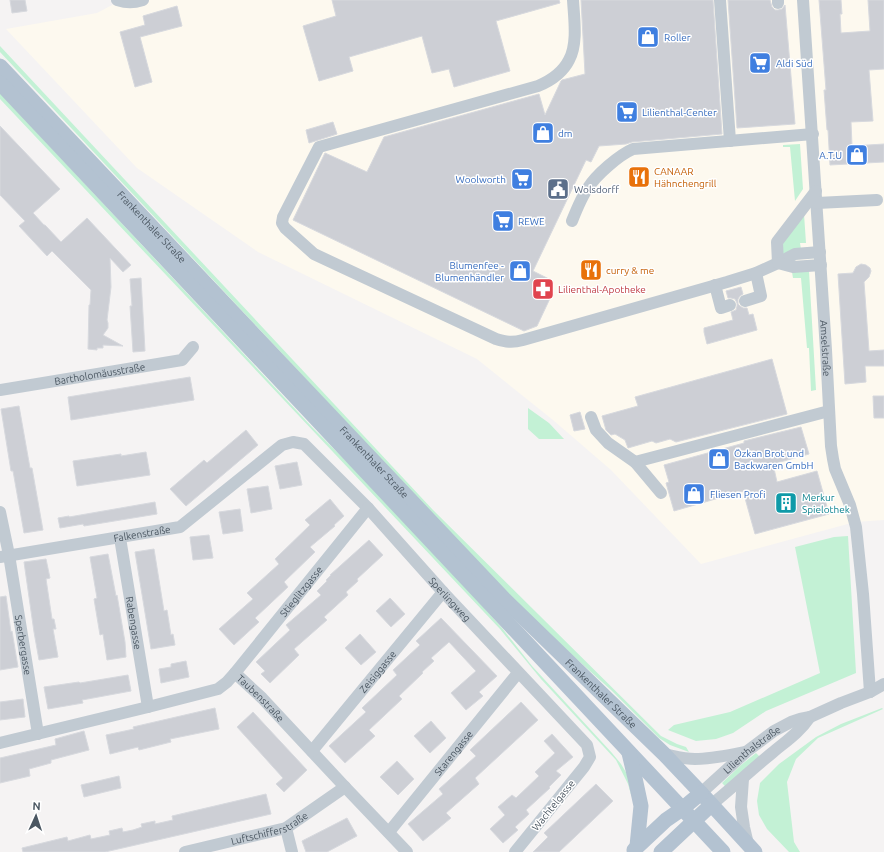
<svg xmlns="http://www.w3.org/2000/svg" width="884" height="852" font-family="Ubuntu,sans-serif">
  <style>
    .commercial { fill: #fdf9ef }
    .green { fill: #c3f1d5 }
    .building { fill: #cdcfd5; stroke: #d7d9de }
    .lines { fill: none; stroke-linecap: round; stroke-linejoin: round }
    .minor { stroke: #c1cad2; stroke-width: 12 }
    .major { stroke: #b3c2d1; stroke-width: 15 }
    .labels { text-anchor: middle; stroke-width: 3; stroke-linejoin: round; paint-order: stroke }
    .shop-label { font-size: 10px; fill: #366cbe; stroke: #fff; text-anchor: start }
    .food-label { font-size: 10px; fill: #c56008; stroke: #fff; text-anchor: start }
    .service-label { font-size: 10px; fill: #4e5e75; stroke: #fff; text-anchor: start }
    .street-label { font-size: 10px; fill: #4a5661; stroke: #fff }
    .health-label { font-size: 10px; fill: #be3a42; stroke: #fff; text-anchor: start }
    .culture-label { font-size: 10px; fill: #0d838f; stroke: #fff; text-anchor: start }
  </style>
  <rect width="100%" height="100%" fill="#f5f3f3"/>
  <path class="commercial" d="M115,0H884V520L855,522L701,564L611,470L553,420L477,359L258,252L137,168L6,29L97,13L114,4Z"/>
  <path class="green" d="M0,46L433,510L661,736L677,744L686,747L689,752L670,745L659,738L611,690L522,610L0,52Z
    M0,93L312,427L361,476L461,582L502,628L532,666L612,753L621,764L627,774L632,798L628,784L616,760L541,679L500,629L0,99Z
    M800,144L803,189L795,201L790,147H783V145Z
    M804,214L806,243H800L801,249L782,255V243Z
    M809,271L816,390L811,391L809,348H807L801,278H793L792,272Z
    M528,408L549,423L564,439H539L528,429Z
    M848,536L856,673L766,711L733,733L716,739L696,741L668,730L674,725L730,712L820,673L795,547L834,537Z
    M882,708L883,709L818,738L796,759L787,782L794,842L800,852H789L767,829L759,815L757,801L760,783L779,764L816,737L841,724Z
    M756,753L760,757L727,788L722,783L741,765Z"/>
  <path class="building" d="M10,0H25L27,11L12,13Z
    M332,0H559L560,3L496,21L510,71L454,87L449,69L432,73L422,36L349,57L353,71L319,81L303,26L336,16Z
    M581,0H713L722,134L632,142L626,144L599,146L591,162L586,160L533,271L549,279L553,292L537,326L524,331L293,220L325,153L367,172L384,137L539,94L545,115L561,81L562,80L585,74Z
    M728,0H770L772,7L775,10H778L782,9L785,5L795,124L737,128Z
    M819,0H841L842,14H840L841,33L870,31L868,0H884V69L869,70L873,121L851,122L852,146L884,144V162L830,165L828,130H827L824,90H826Z
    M177,6L182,26L140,37L152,82L135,87L120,32L145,25L143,16Z
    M333,122L337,134L309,143L306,130Z
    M0,126L60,189L33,213L44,225H45L61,242L87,218L131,265L123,272L110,258L111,287L107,320L108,323V328L103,335L123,346L103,345V348H97V350L88,349L89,305H90L91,290L52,251L47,256L19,226L25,221L0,195Z
    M861,264L866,265L870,268L871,271L869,277L864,282L869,351L884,350V366H865L866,382L845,384L838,274L853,273L856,267Z
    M141,278L145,351L133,352L130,306H132L130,279Z
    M741,287L743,294L740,296L738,299V304L740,306L743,308H747L749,315L753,314L757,330L707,344L704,332V328L733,320L731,312L736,310L737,306V303L735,299L731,298H728L726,291Z
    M772,359L787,414L676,442L670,439L656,443L652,441L628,448L625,440L615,434L611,435L606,430L602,416L638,406L635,397Z
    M190,377L194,400L71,420L68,397Z
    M873,396H884V418H874Z
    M19,406L30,468H32L43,530L24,533L13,471H11L1,409Z
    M580,412L585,429L574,431L570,415Z
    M801,427L809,454L773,464L777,482L817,471L829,514L755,534L743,491L674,511L666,483L669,482L664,465L744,443V441Z
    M246,430L258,445L186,506L170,489L204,460L207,463Z
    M146,452L150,475L77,486L73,461L121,454V456Z
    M297,462L302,485L280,489L275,466Z
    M268,486L272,509L251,513L247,489Z
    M330,499L344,516L334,525L335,526L310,547L315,552L284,582L288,587L255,618L259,622L234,645L219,629L253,599L247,593L279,564L275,559L310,525L305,520Z
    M155,502L157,514L84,526L83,524L60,528L58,518L69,516V517Z
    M240,509L243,531L223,534L219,512Z
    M209,535L213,558L193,560L190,537Z
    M369,540L383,555L357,579L358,581L346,592L348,595L324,617L327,620L294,649L299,655L270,683L261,674L265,671L256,662L290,630L286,625L321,595L317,591L327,581L326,580L331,575H330Z
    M154,549L164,611L167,610L171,635L173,634L175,645L151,649L135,552Z
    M108,554L116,596L117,595L125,642L126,657L107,660L103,634L100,635L94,599L97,598L90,557Z
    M46,559L50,578L46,579L52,619H54L56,629H53L58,657L39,660L34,632L24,562Z
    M6,596L11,632L12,631L18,667L0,670V597Z
    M390,598L405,614L391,627L376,611Z
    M441,618L497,676L479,692L483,696L466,710L451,693L476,671L449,642L431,658L434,661L422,672L423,673L399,696L402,699L369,730L375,736L345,763L329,746L366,712L362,708L397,675L393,670L420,645L416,641Z
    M360,634L376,652L361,665L345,648Z
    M186,661L189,677L161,683L159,669L171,667V664Z
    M128,675L131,691L82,700L83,703L48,709L44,687L79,682L80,683Z
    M23,699L25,717L0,720V702Z
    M521,702L538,720L475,778L479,784L446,813L451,818L423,841L408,824L443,794L439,789L476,756L470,750Z
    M215,708L219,729L170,739L171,742L139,750L138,747L110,754L106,735L134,729L133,727Z
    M253,712L307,770L284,792L276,784L283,778L237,727Z
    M431,721L446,738L430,753L414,736Z
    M84,731L89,750L51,760V763L29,769L30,776L0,783V758L56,745L55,739Z
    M552,734L573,757L556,771L561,775L549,787L550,788L526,810L529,814L515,827L518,830L503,843L490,829L505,815L498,807L512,795L516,798L539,776L535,772L555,753L544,741Z
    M397,761L414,779L398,795L380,777Z
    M119,776L121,788L84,797L81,785Z
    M596,784L613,801L559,852H533L548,837L544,833Z
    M266,794L271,814L105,852H23L22,848L67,837L68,841L90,835L91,839L110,835L109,831L122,828L123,832L133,830L142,827L141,824L155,821V824L173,820L172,816Z
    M347,818L357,836L327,852H306L302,841Z"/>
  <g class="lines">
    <g class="minor">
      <path d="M117,0C127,3 133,3 143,0"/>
      <path d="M573,0C574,18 578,44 569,60C563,72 550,81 538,86L319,147L283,217L282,223L285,228L314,254L496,339C506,342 512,343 523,340L727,282L756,273L778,263L795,254L820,252"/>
      <path d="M720,0L730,141"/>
      <path d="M778,0V3"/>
      <path id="s1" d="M803,0L826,350L831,446L833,459L835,469L850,505L856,527L863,594L870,692"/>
      <path d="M817,203L877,200"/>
      <path d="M572,221C576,211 582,196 588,188C596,175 619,155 633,149L813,134"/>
      <path d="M778,263L777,242L816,191"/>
      <path d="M778,263L793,267L821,265"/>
      <path d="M715,285L721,308L730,305"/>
      <path d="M745,301L761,296L756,273"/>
      <path id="s2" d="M0,390L182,360L193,347"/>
      <path d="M591,417L596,430L608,443L635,462L829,411"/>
      <path d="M635,462L661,493"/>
      <path id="s3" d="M0,512L9,555L38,734"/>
      <path id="s4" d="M120,538L148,707"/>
      <path id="s5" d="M0,557L180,527L282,445L293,442L304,444L368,508L443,592L587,745L590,757L584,767L515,852"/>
      <path id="s6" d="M235,673L368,508"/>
      <path id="s7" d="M0,743L148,707L218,689L227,682L235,673L262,698L345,787L407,852"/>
      <path id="s8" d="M312,751L443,592"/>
      <path d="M664,754C674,756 684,759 695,759C712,759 729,755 746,752"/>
      <path d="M743,779L741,807L744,827L748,844"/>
      <path id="s9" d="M701,793L746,752L774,731L791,722L800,719L810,717L841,703L870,692L884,684"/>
      <path d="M711,805C732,788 751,770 772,753C785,742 800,732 810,717"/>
      <path d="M286,828L292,852"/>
      <path id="s10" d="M389,832L518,673"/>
      <path id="s11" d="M185,852L286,828L345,787"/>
    </g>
    <g class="major">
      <path id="s12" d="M0,66L505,600L664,754L701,793L755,852"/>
      <path d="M0,83L495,609L723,852"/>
      <path d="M629,753L635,778L641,806L637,846"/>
      <path d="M634,850L666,820L682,809L701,793"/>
      <path d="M661,852L711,805"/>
    </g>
  </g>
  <defs>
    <g id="shop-square" transform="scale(1.15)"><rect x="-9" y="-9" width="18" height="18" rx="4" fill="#3f7fe0" stroke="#fff"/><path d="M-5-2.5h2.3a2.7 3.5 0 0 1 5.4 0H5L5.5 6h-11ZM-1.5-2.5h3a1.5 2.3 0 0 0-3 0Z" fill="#fff"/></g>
    <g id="supermarket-square" transform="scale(1.15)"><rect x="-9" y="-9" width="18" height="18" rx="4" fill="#3f7fe0" stroke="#fff"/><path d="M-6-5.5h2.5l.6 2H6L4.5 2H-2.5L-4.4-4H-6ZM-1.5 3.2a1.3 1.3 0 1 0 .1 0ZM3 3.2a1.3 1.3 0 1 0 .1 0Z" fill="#fff"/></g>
    <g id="restaurant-square" transform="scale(1.15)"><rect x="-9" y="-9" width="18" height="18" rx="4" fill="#e8710a" stroke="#fff"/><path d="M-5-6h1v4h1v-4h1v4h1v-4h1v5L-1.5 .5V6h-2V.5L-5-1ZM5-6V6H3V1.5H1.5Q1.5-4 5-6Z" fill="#fff"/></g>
    <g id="civic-square" transform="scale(1.15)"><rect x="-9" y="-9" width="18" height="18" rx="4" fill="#5c6f8a" stroke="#fff"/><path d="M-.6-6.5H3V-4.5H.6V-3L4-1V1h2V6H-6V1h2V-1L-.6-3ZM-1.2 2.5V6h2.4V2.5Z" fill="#fff"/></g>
    <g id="pharmacy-square" transform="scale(1.15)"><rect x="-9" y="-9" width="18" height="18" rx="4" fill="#e0444e" stroke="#fff"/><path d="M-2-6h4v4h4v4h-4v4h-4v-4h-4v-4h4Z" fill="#fff"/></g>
    <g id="building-square" transform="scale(1.15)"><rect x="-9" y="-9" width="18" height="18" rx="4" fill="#0f9aa8" stroke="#fff"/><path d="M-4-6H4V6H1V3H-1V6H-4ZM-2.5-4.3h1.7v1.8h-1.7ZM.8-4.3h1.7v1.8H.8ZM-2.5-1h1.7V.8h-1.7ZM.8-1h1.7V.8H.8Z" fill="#fff"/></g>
  </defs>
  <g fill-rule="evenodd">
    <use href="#shop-square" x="648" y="37"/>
    <use href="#supermarket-square" x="760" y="63"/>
    <use href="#supermarket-square" x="627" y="112"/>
    <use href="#shop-square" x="543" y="133"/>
    <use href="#shop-square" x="857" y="155"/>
    <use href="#restaurant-square" x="639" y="177"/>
    <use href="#supermarket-square" x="522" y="179"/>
    <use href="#civic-square" x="558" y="189"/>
    <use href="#supermarket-square" x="503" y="221"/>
    <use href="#restaurant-square" x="591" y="270"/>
    <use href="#shop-square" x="520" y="271"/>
    <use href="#pharmacy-square" x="543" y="289"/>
    <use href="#shop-square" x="719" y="459"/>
    <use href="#shop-square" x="694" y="494"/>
    <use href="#building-square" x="786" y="503"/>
  </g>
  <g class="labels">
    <g class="shop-label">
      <text x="664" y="41">Roller</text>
      <text x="776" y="67">Aldi Süd</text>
      <text x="642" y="116">Lilienthal-Center</text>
      <text x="558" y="137">dm</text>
      <text x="842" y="159" text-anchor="end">A.T.U</text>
      <text x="506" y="183" text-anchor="end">Woolworth</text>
      <text x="518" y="225">REWE</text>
      <text x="504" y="269" text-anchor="end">Blumenfee -<tspan x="504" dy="12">Blumenhändler</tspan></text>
      <text x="734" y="457">Özkan Brot und<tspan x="734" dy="12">Backwaren GmbH</tspan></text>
      <text x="710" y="498">Fliesen Profi</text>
    </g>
    <g class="food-label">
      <text x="654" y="175">CANAAR<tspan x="654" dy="12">Hähnchengrill</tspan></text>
      <text x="606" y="274">curry &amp; me</text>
    </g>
    <g class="service-label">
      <text x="574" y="193">Wolsdorff</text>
    </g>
    <g class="street-label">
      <text dy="4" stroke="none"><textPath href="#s12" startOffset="221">Frankenthaler Straße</textPath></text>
      <text dy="4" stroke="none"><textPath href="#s1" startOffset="349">Amselstraße</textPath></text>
      <text dy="4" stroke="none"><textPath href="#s2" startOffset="101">Bartholomäusstraße</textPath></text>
      <text dy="4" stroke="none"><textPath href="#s12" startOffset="545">Frankenthaler Straße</textPath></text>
      <text dy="4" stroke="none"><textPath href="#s5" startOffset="144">Falkenstraße</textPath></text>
      <text dy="4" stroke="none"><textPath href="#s6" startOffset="105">Stieglitzgasse</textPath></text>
      <text dy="4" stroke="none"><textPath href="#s5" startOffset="549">Sperlingweg</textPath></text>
      <text dy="4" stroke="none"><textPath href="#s4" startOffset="86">Rabengasse</textPath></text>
      <text dy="4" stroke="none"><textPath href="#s3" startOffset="135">Sperbergasse</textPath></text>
      <text dy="4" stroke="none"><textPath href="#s8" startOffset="103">Zeisiggasse</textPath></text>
      <text dy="4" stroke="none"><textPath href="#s12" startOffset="869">Frankenthaler Straße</textPath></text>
      <text dy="4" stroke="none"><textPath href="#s7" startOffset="284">Taubenstraße</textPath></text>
      <text dy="4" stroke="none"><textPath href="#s9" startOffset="67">Lilienthalstraße</textPath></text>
      <text dy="4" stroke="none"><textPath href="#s10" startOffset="102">Starengasse</textPath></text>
      <text transform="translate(553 805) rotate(-51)" y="4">Wachtelgasse</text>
      <text dy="4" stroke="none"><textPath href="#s11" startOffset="88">Luftschifferstraße</textPath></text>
    </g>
    <g class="health-label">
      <text x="558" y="293">Lilienthal-Apotheke</text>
    </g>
    <g class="culture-label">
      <text x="802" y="501">Merkur<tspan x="802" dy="12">Spielothek</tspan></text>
    </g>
  </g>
  <g transform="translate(36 816) rotate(3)" stroke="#ffffff" stroke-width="3" paint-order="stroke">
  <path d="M0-3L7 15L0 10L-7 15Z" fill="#4a5661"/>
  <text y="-6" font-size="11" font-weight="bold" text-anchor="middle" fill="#4a5661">N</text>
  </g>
</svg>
